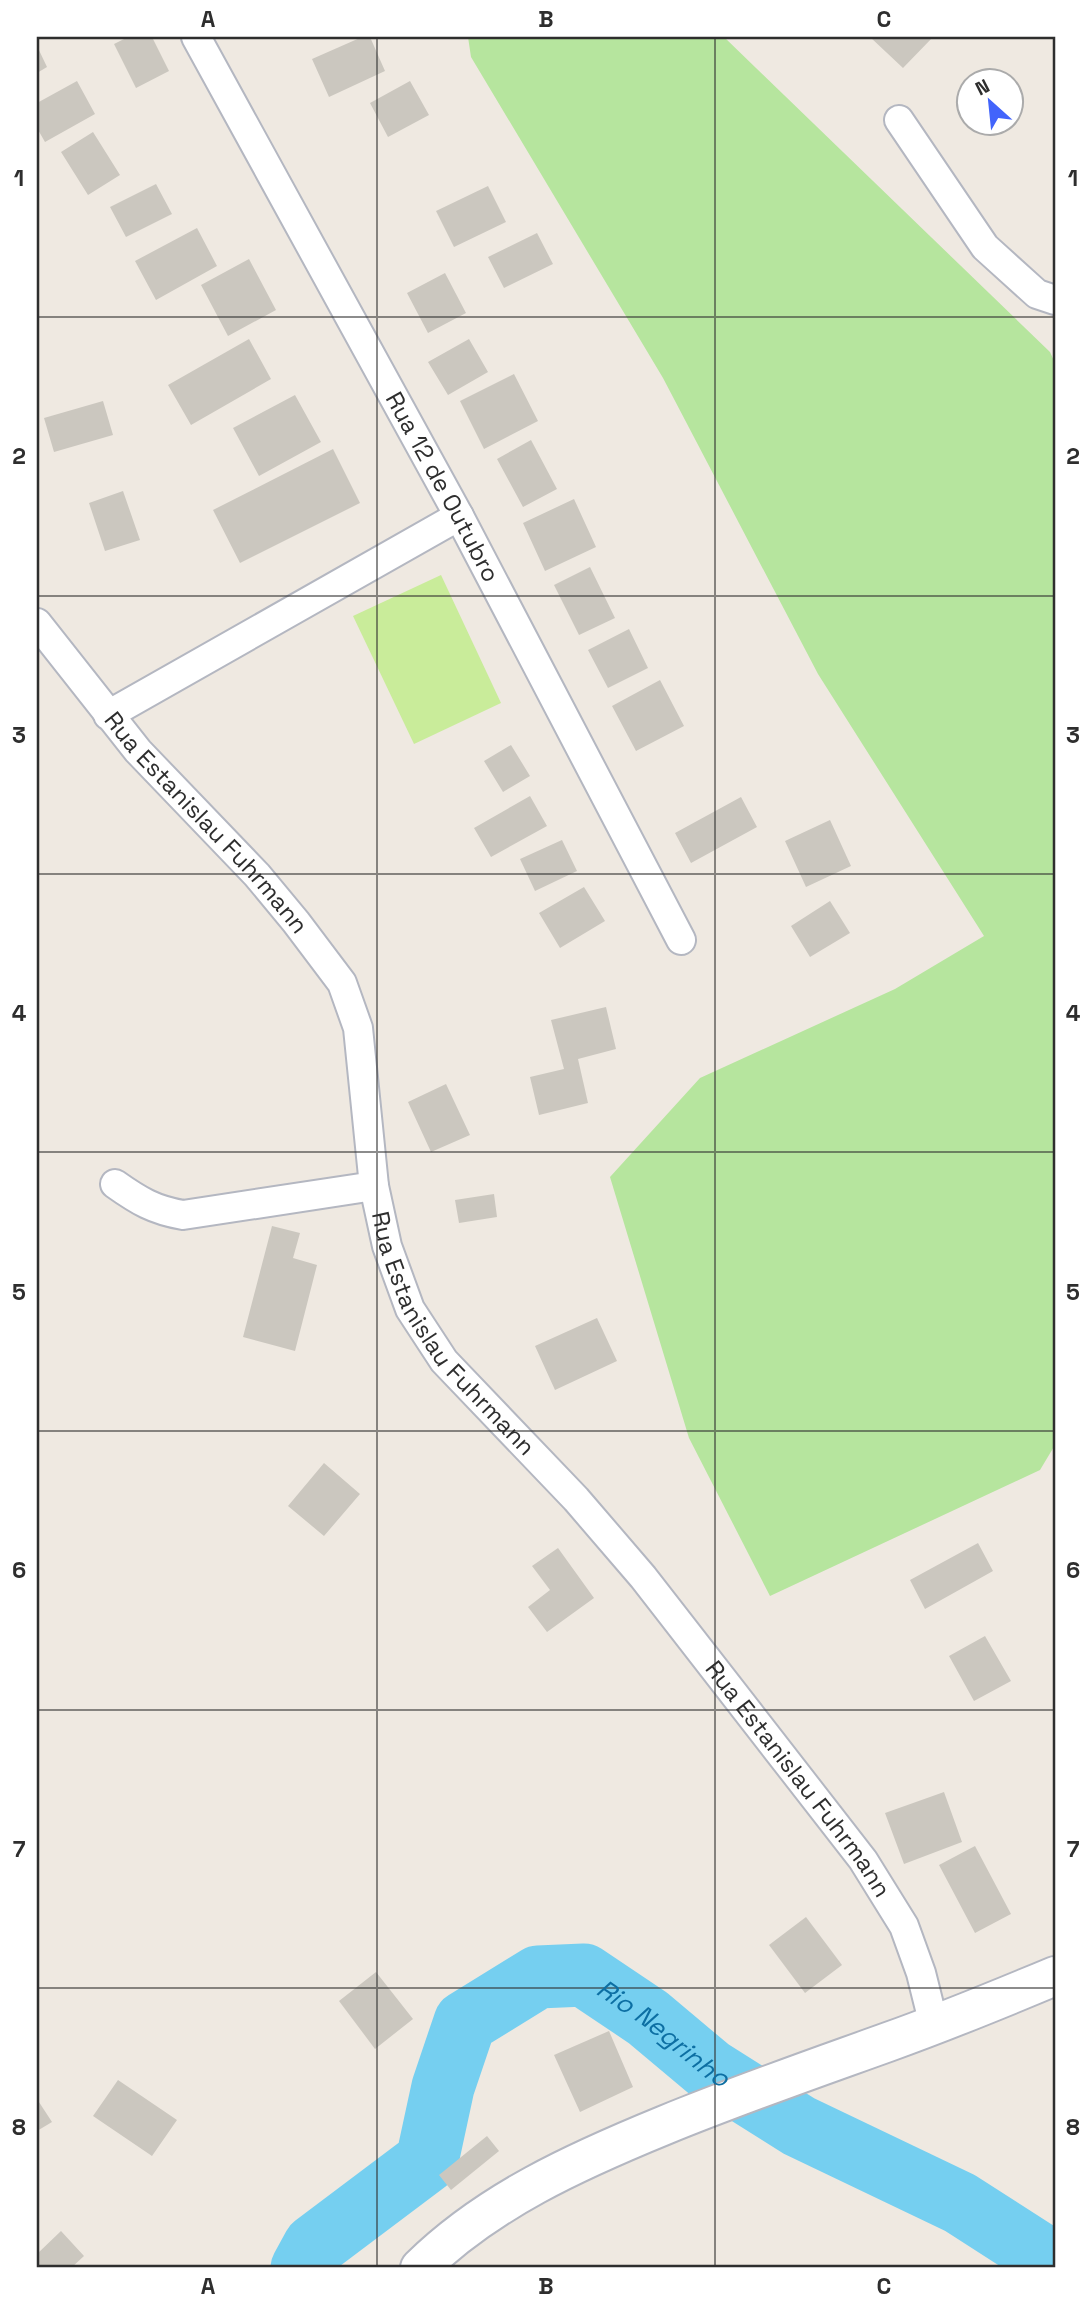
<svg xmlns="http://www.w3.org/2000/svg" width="1092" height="2305" font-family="'Space Grotesk',sans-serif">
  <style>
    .green { fill: #b6e59e }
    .pitch { fill: #c9ec9a }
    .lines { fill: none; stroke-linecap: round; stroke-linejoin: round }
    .river { stroke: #75cff0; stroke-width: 63 }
    .building { fill: #cbc7bf }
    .minor-casing { stroke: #b4b7c1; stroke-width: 32 }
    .secondary-casing { stroke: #b4b7c1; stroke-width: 42 }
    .minor { stroke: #fff; stroke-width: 28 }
    .secondary { stroke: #fff; stroke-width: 38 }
    .grid { fill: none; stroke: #2e2e2e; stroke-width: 2; stroke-opacity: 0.55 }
    .labels { text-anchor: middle; stroke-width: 5; stroke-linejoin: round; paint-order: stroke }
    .street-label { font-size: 24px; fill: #2e2e2e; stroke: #fff }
    .water-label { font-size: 26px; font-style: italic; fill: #0d6fa3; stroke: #fff }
    .neatline { fill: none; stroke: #2e2e2e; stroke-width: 2.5 }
    .grid-label { font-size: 23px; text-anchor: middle; font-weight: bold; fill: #2e2e2e }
  </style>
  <rect width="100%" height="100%" fill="#efe9e1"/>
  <path class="green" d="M468,37H724L1050,352L1055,363V1445L1040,1470L770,1596L689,1438L610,1177L700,1078L895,989L984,936L818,674L663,378L471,57Z"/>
  <path class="pitch" d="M441,575L501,703L414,744L353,616Z"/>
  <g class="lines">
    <path class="river" id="s1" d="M302,2268L314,2246L427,2161L443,2087L465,2022L538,1977L584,1975L648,2018L710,2070L799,2126L960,2203L1055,2264"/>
  </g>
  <path class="building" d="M128,37H152L169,71L136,88L114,44Z
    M362,37H370L385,71L329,97L312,59Z
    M870,37H933L903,68Z
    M37,46L47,67L37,73Z
    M77,81L95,114L45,142L37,128V103Z
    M410,81L429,115L388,137L370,103Z
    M93,132L120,175L88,195L61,152Z
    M156,184L172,214L126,237L110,207Z
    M488,186L506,222L454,247L436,211Z
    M197,228L217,266L156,300L135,261Z
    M537,233L553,264L504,288L488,257Z
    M249,259L276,310L228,336L201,285Z
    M445,273L466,313L428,333L407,293Z
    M249,339L271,379L191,425L168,385Z
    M469,339L488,372L448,395L428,362Z
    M514,374L538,421L484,449L460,401Z
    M295,395L321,442L259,476L233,428Z
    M103,401L113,435L54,452L44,418Z
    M531,440L557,489L523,507L497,459Z
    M333,449L360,503L240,563L213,510Z
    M123,491L140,540L105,551L89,503Z
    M574,499L596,547L545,571L523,523Z
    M590,567L615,618L579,635L554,585Z
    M629,629L648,668L608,688L588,650Z
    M660,680L684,726L636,751L612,706Z
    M511,745L530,776L503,792L484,761Z
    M530,796L547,826L491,857L474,828Z
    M741,797L757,827L691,863L675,833Z
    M830,820L851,866L806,887L785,841Z
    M562,840L577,871L535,891L520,859Z
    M584,887L605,921L560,948L539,913Z
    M830,901L850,933L810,957L791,926Z
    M606,1007L616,1049L578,1059L588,1103L539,1115L530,1077L564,1069L551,1020Z
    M446,1084L470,1135L431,1152L408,1102Z
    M494,1194L497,1217L459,1223L455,1200Z
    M272,1226L300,1233L293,1258L317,1265L295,1351L243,1337Z
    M597,1318L617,1361L555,1390L535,1346Z
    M324,1463L360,1494L324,1536L288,1506Z
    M978,1543L993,1571L925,1609L910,1580Z
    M558,1548L594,1598L547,1632L528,1607L550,1590L532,1566Z
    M985,1636L1011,1681L974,1701L949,1656Z
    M944,1792L962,1842L904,1864L885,1813Z
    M975,1846L1011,1914L975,1933L939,1865Z
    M806,1917L842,1965L805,1993L769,1945Z
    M376,1972L413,2019L375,2049L339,2001Z
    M609,2031L633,2087L580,2112L554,2055Z
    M118,2080L177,2120L152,2156L93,2116Z
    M37,2099L52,2122L37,2131Z
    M487,2136L499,2151L451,2190L439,2175Z
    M61,2231L84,2256L71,2268H40L37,2265V2254Z"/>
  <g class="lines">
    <g class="minor-casing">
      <g id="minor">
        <path id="s2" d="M196,37L459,516L681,940"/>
        <path d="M899,120L985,247L1037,294L1055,300"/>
        <path id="s3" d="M37,623L138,751L257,875L296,922L342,983L358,1028L374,1186L387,1246L410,1309L444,1361L576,1499L643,1577L863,1860L904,1926L921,1973L934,2025"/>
        <path d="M108,715L459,516"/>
        <path d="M115,1184C139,1201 154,1210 183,1215L374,1186"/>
      </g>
    </g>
    <g class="secondary-casing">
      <path id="secondary" d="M420,2268C488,2201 577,2161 665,2125C738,2095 813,2069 888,2042C944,2022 1000,1999 1055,1976"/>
    </g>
    <use href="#minor" class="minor"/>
    <use href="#secondary" class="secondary"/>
  </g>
  <path class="grid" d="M377,37V2268M715,37V2268M37,317H1055M37,596H1055M37,874H1055M37,1152H1055M37,1431H1055M37,1710H1055M37,1988H1055"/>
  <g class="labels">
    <g class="street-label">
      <text dy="8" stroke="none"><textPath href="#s2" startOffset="513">Rua 12 de Outubro</textPath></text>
      <text dy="8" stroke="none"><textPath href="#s3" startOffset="262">Rua Estanislau Fuhrmann</textPath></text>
      <text dy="8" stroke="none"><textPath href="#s3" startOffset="850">Rua Estanislau Fuhrmann</textPath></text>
      <text dy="8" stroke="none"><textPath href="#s3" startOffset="1418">Rua Estanislau Fuhrmann</textPath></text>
    </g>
    <g class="water-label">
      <text dy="9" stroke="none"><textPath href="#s1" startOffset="541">Rio Negrinho</textPath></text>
    </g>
  </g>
  <rect width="1092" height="2305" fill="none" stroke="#ffffff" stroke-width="77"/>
  <g transform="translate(990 102) rotate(333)"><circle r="33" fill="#ffffff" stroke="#ababab" stroke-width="2"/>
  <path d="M0-5L12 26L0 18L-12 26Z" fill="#4264fb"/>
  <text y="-10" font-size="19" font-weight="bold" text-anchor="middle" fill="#2e2e2e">N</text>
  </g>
  <rect x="38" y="38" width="1016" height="2228" class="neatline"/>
  <g class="grid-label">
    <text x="208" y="27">A</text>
    <text x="546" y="27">B</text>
    <text x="884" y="27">C</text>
    <text x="19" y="186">1</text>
    <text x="1073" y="186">1</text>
    <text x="19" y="464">2</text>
    <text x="1073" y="464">2</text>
    <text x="19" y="743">3</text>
    <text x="1073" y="743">3</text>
    <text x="19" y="1021">4</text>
    <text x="1073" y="1021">4</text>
    <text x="19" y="1300">5</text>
    <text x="1073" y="1300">5</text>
    <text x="19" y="1578">6</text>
    <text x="1073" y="1578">6</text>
    <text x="19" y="1857">7</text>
    <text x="1073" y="1857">7</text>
    <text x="19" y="2135">8</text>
    <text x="1073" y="2135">8</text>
    <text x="208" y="2294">A</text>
    <text x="546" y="2294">B</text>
    <text x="884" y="2294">C</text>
  </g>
</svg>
